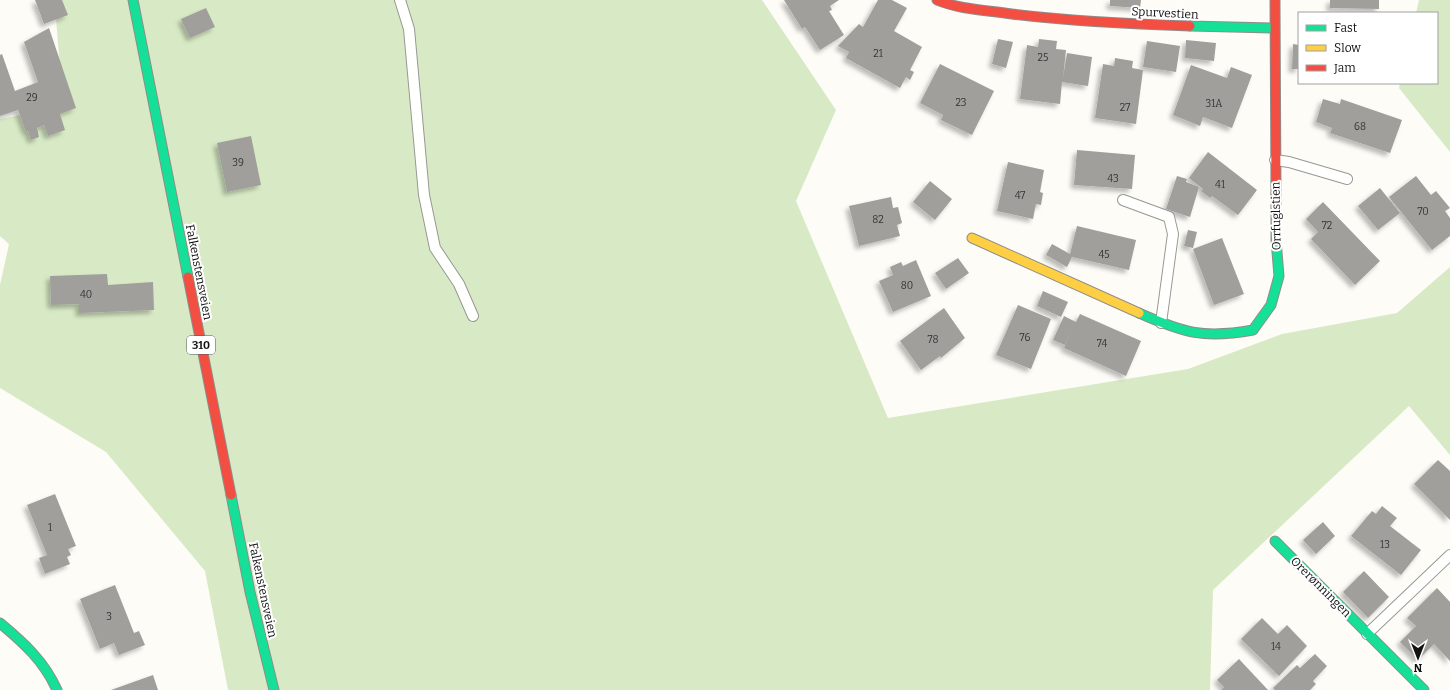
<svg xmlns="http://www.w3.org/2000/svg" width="1450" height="690" font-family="Bitter,serif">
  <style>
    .forest { fill: #d8eac5 }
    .building { fill: #a19f9c; filter: url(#shadow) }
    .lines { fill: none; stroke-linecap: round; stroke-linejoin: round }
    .lane-casing { stroke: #979795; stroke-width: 12 }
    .fast-casing { stroke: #8e8d8b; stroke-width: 11 }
    .slow-casing { stroke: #8e8d8b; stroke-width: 11 }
    .jam-casing { stroke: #8e8d8b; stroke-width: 11 }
    .lane { stroke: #fffffe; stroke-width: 10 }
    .fast { stroke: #16e098; stroke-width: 9 }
    .slow { stroke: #ffcf43; stroke-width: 9 }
    .jam { stroke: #f24e42; stroke-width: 9 }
    .labels { text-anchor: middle; stroke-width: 4; stroke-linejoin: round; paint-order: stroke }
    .number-label { font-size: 10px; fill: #353434 }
    .shield { fill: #fff; stroke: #585858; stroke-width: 1 }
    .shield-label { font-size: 11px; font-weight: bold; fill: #111 }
    .street-label { font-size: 12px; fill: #111; stroke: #fff }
  </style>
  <defs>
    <filter id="shadow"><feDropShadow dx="-3.5" dy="3.5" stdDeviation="2" flood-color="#0004"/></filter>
  </defs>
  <rect width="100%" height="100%" fill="#fdfcf7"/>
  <path class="forest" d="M56,0H762L836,110L796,201L888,418L1188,369L1282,334L1397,313L1450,267V455L1409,406L1213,590L1210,690H228L205,571L106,452L0,388V285L9,244L0,236V119L63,107L55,5Z
    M1419,0H1450V152L1399,88L1400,83H1437V13H1416Z"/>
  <path class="building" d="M35,0H62L68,15L44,24Z
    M784,0H839L830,6L832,10L829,11L844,35L820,50L805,27L802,29Z
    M878,0H892L907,8L894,31L922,47L910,70L914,72L910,80L906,77L900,88L846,58L849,52L838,46L859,24L863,27Z
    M1110,0H1141L1140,8L1110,6Z
    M1330,0H1379V9L1330,8Z
    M206,8L215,27L190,38L181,19Z
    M49,28L76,108L60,114L65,130L48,136L44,125L37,128L39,137L31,140L28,131L26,132L18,110L0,116V55L2,54L15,91L38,82L24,42Z
    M998,39L1013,42L1006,68L992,64Z
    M1039,39L1057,41L1056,49L1066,50L1063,78L1067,53L1092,57L1088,86L1062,82L1060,104L1020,99L1027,45L1038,47Z
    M1186,40L1216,43L1214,61L1185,58Z
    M1147,41L1180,46L1176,72L1143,67Z
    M1293,44L1299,45V69H1292Z
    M1115,58L1133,61L1132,68L1143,70L1136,124L1095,118L1103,64L1114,66Z
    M940,64L994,91L972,135L941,120L943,115L920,103Z
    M1191,65L1227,78L1231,67L1252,75L1232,128L1203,117L1200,126L1173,115Z
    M1323,99L1340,104L1341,99L1402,120L1390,153L1330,133L1332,128L1316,122Z
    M251,136L261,185L227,192L217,143Z
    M1077,150L1135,155L1132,189L1074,185Z
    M1208,152L1257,190L1238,215L1212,196L1210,198L1201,191L1203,189L1189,178Z
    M1008,162L1044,170L1040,192L1043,193L1041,205L1036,204L1033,219L997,211Z
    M1177,176L1187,179L1186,182L1199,187L1190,217L1166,209Z
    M1416,176L1431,195L1436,191L1450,208L1445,211L1450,218V236L1432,250L1389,197Z
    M930,181L952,199L935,220L913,202Z
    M1380,188L1400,213L1378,230L1358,206Z
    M891,197L893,208L898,207L902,223L897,225L900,236L859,246L849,206Z
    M1323,202L1380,261L1355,285L1311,239L1318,232L1306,219Z
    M1077,226L1136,240L1129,270L1072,257L1067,267L1046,255L1052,244L1070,254Z
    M1188,230L1197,232L1193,248L1184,246Z
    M1222,238L1244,294L1214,305L1193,249Z
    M958,258L969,273L946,289L935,273Z
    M916,260L931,296L893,312L879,281L893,275L890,267L901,262L903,266Z
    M107,274L108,285L153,282L154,310L79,313V304L51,305L50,276Z
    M1043,291L1068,302L1061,317L1037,306Z
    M1018,305L1051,319L1031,369L996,355Z
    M944,308L965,338L941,358L940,356L921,370L900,341Z
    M1080,314L1141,341L1126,376L1064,348L1071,331L1065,345L1053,340L1064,316L1076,322Z
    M1438,460L1450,471V520L1414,484Z
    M55,494L76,546L68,549L71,555L67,557L70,564L45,574L39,558L47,555L27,505Z
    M1382,506L1397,518L1390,526L1421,550L1401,575L1351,536L1372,511L1376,514Z
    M1323,522L1335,536L1316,554L1303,540Z
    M1364,571L1389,597L1368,618L1343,592Z
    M115,585L134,633L139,631L145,645L119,655L114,643L100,649L80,599Z
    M1437,588L1450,602V661L1434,644L1418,660L1400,642L1416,626L1407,618Z
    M1262,618L1278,634L1287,625L1307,646L1279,676L1241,639Z
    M1315,654L1327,666L1313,681L1316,684L1310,690H1275L1273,688L1297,665L1300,668Z
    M1239,659L1268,690H1221L1224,687L1217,680Z
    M153,675L158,690H111Z"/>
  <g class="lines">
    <g class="lane-casing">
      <path id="lane" d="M400,0L409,29L424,195L435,248L459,284L473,316
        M1275,160L1289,162L1347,179
        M1123,200L1169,217L1173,234L1161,323
        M1367,634L1450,555"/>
    </g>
    <g class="fast-casing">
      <path id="fast" d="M133,0L188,277
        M1190,26L1274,28
        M1139,313C1184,333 1204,339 1253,330L1271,305L1279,276L1276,240V194
        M231,495L250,592L274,690
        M1275,541L1424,690
        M0,623C24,643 44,661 57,690"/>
    </g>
    <g class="slow-casing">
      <path id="slow" d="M972,238L1139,313"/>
    </g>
    <g class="jam-casing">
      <path id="jam" d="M937,0C961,10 987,10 1012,14C1071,21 1130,24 1190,26
        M1275,0L1276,194
        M188,277L231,495"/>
    </g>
    <use href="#lane" class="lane"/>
    <use href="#fast" class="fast"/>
    <use href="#slow" class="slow"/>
    <use href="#jam" class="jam"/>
  </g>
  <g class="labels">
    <g class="number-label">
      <text x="878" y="57">21</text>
      <text x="1043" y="61">25</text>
      <text x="32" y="101">29</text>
      <text x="961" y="106">23</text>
      <text x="1214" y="107">31A</text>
      <text x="1125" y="111">27</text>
      <text x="1360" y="130">68</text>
      <text x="238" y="166">39</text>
      <text x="1113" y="182">43</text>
      <text x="1220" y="188">41</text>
      <text x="1020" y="199">47</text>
      <text x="1423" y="215">70</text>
      <text x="878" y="223">82</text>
      <text x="1327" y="229">72</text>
      <text x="1104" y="258">45</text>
      <text x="907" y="289">80</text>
      <text x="86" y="298">40</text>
      <text x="1025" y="341">76</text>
      <text x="933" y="343">78</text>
      <text x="1102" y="347">74</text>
      <text x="50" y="531">1</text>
      <text x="1385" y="548">13</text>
      <text x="109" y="620">3</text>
      <text x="1276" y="650">14</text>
    </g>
    <rect class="shield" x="187" y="336" width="28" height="18" rx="3"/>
    <g class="shield-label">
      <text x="201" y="349">310</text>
    </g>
    <g class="street-label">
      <text transform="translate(1165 13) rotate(3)" y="4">Spurvestien</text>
      <text transform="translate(1276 216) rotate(-91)" y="4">Orrfuglstien</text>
      <text transform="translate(199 272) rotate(79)" y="4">Falkenstensveien</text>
      <text transform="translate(1321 587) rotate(45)" y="4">Orerønningen</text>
      <text transform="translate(263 590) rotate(78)" y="4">Falkenstensveien</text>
    </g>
  </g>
  <rect x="1298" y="12" width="140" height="72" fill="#ffffff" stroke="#a0a0a0"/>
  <rect x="1306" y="25" width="20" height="6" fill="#16e098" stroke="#a0a0a0"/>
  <text x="1334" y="32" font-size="12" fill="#111111">Fast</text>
  <rect x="1306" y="45" width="20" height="6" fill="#ffcf43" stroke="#a0a0a0"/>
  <text x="1334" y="52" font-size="12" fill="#111111">Slow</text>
  <rect x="1306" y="65" width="20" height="6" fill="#f24e42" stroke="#a0a0a0"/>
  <text x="1334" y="72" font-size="12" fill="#111111">Jam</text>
  <g transform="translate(1418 658) rotate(180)" stroke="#ffffff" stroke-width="3" paint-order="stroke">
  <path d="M0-3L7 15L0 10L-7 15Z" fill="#111111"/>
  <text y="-6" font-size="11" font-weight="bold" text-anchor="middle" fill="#111111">N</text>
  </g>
</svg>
